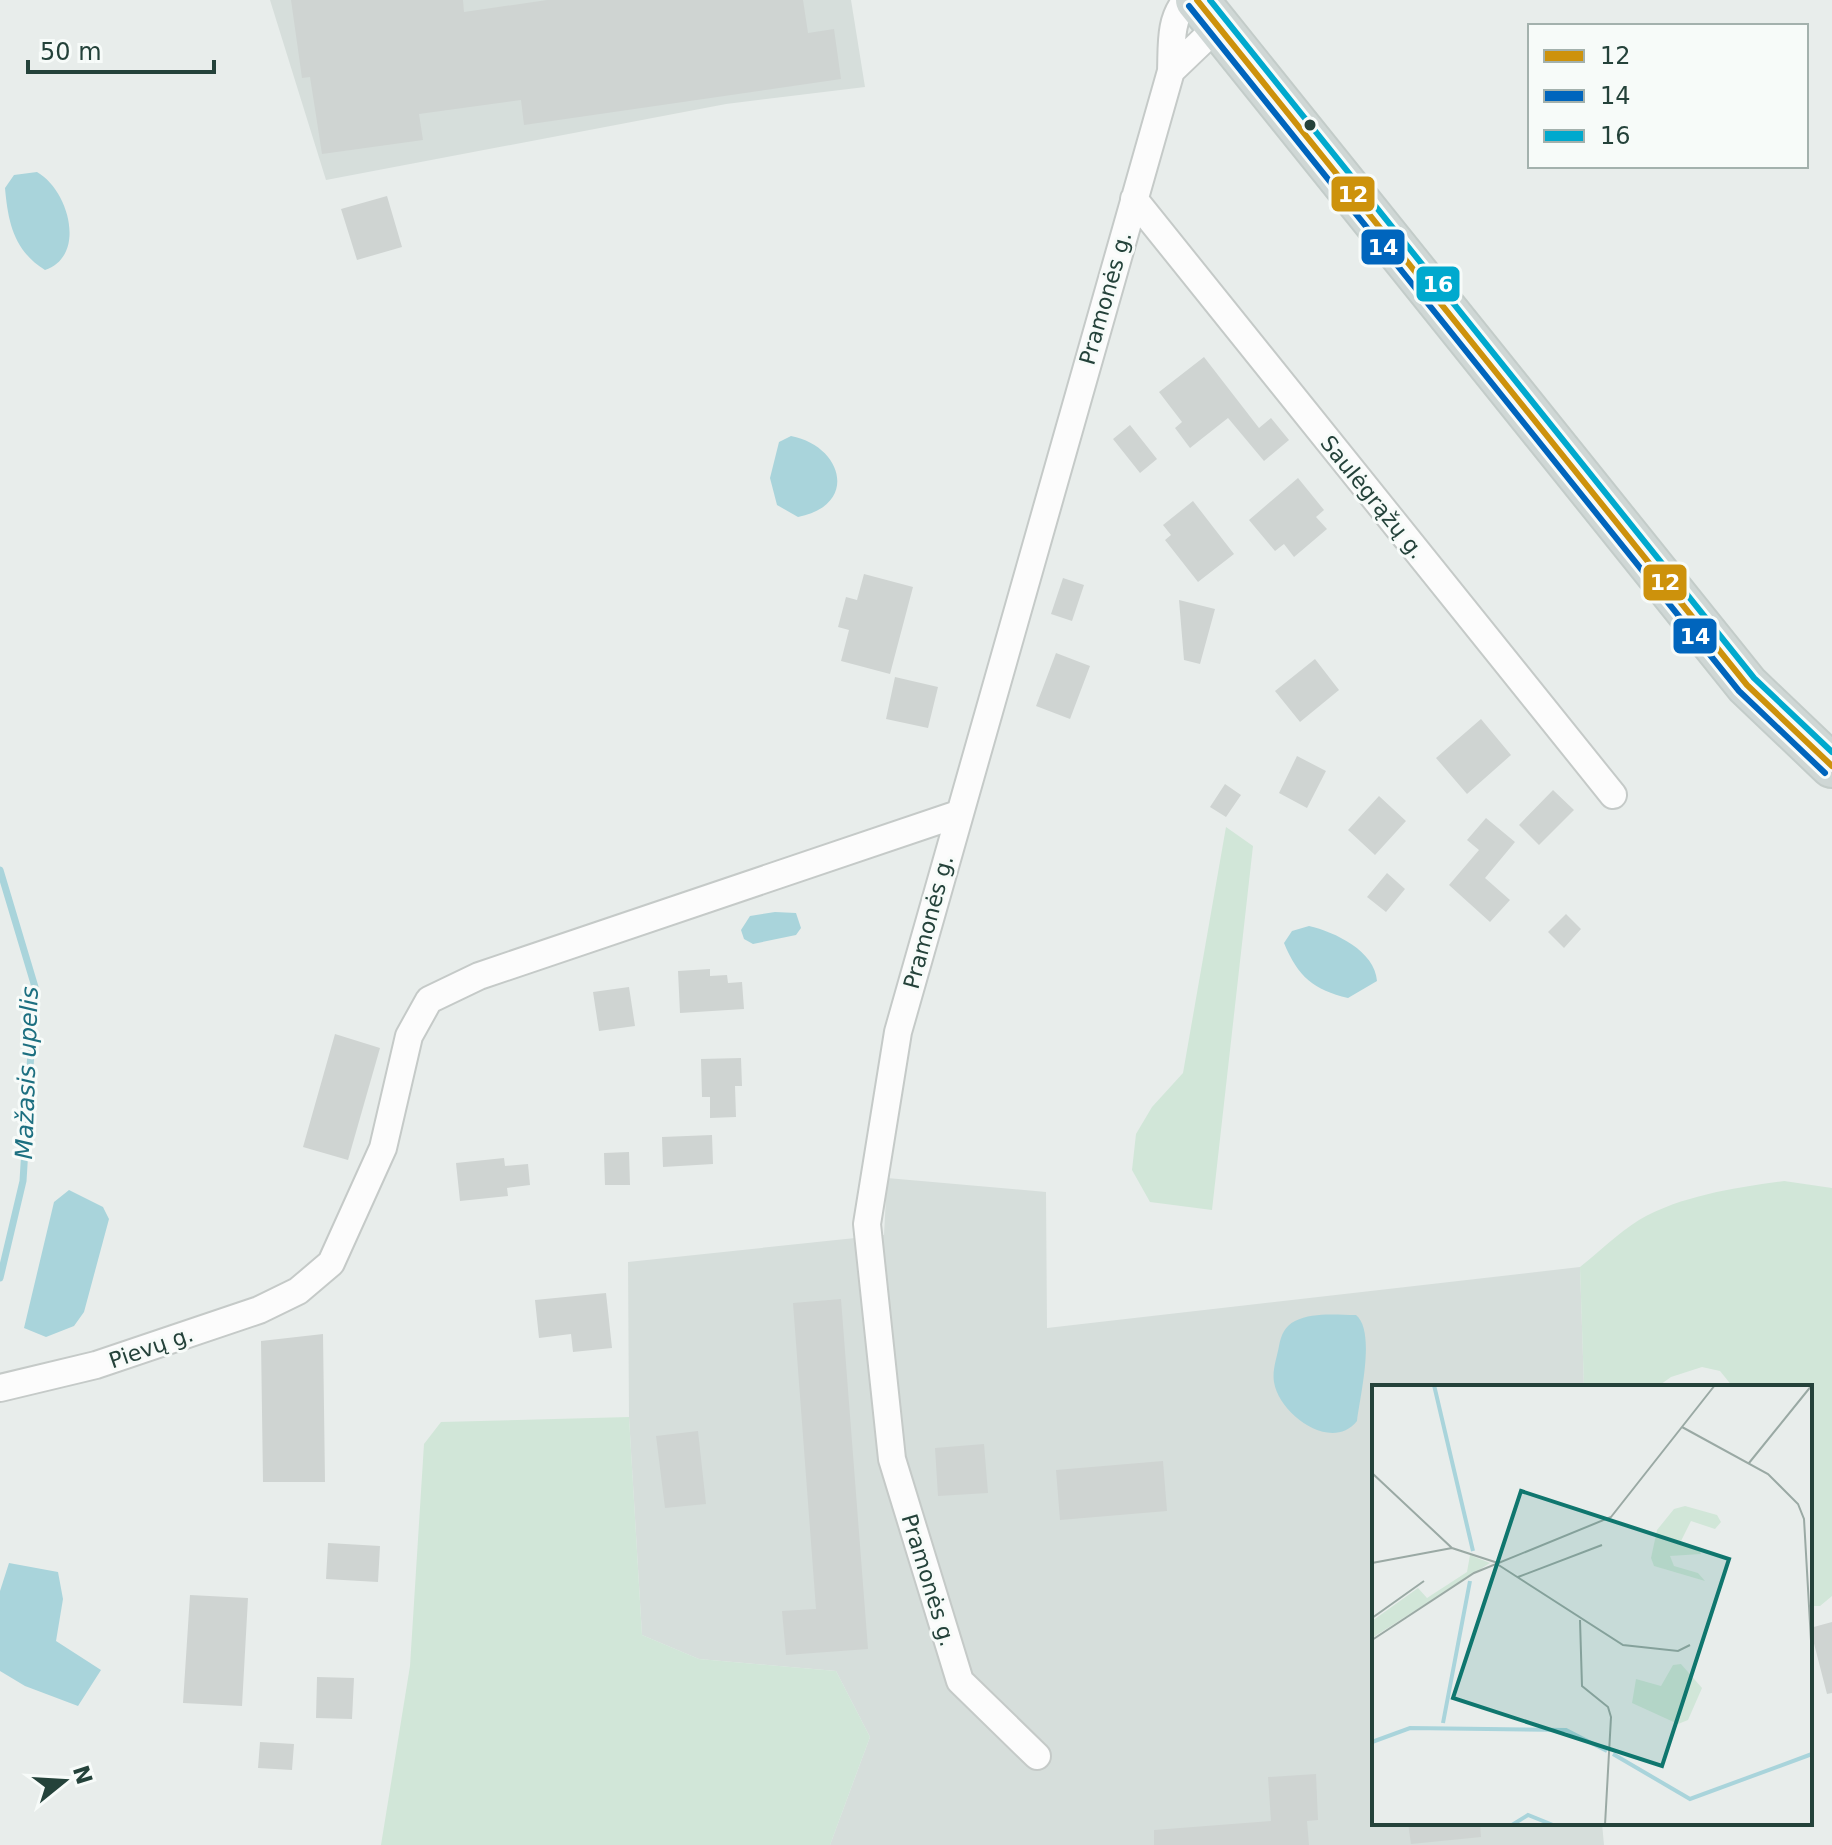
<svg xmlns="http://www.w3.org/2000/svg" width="1832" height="1845" font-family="'DejaVu Sans',sans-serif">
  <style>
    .built { fill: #d6dedb }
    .green { fill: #d1e6d8 }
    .water { fill: #a9d4db }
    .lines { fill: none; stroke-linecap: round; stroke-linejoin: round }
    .stream { stroke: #a9d4db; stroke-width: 7 }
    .building { fill: #cfd4d2 }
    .minor-casing { stroke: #c5cac8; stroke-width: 30 }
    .primary-casing { stroke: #c3ccc9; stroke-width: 46 }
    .minor { stroke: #fcfcfc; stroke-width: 26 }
    .primary { stroke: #cfd7d5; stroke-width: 42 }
    .bus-1-casing { stroke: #f7fbf9; stroke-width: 12 }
    .bus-2-casing { stroke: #f7fbf9; stroke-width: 12 }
    .bus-3-casing { stroke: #f7fbf9; stroke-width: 12 }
    .bus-1 { stroke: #cd920c; stroke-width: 6 }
    .bus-2 { stroke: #0065bd; stroke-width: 6 }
    .bus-3 { stroke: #00a9ce; stroke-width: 6 }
    .bus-dot { fill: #24423a; stroke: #f7fbf9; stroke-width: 3 }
    .labels { text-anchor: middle; stroke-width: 6; stroke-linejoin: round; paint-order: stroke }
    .street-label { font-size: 22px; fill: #24423a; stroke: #f7fbf9 }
    .water-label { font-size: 24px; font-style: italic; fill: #1c6f80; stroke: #f7fbf9 }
    .inset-river { fill: none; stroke: #a9d4db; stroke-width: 4 }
    .inset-road { fill: none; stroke: #9aa9a4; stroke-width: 2 }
    .view { fill: #0f766e; fill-opacity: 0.15; stroke: #0f766e; stroke-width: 4 }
    .inset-edge { fill: none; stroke: #24423a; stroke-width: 4 }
    .line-badge { stroke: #f7fbf9; stroke-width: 3 }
    .badge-label { font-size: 22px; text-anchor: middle; font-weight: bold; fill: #fff }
  </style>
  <rect width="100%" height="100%" fill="#e8edeb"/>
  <path class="built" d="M270,0H851L865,87L726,104L326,180Z
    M887,1178L1046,1192L1047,1328L1580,1267L1584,1387H1374V1823H1602L1604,1845H830L870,1737L836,1671L699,1659L642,1635L629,1417L628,1262L884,1235Z"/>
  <path class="green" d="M1226,827L1253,846L1212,1210L1150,1202L1132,1170L1136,1134L1152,1107L1183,1073Z
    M1784,1181L1832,1188V1596L1820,1606H1810V1387H1733L1720,1371L1702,1367L1671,1377L1657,1387H1584L1580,1267C1599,1252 1618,1233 1639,1220C1683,1195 1735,1188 1784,1181Z
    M629,1417L642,1635L699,1659L836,1671L870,1737L830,1845H381L410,1666L424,1444L441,1422Z"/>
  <path class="water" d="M37,172C69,190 87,256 45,270C14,251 8,222 5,188L14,175Z
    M791,436C843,446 859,505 798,517L777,505L770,478L779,442Z
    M775,912L796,913L801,928L796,935L753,944L744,939L741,930L750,916Z
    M1309,926C1335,932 1375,951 1377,981L1348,998C1314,990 1298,977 1284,943L1292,931Z
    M69,1190L103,1207L109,1219L84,1312L74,1326L46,1337L24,1328L54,1202Z
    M1356,1315C1376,1331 1360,1396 1357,1421C1331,1453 1279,1414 1274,1382C1272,1370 1277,1357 1279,1346C1281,1335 1285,1326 1295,1321C1313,1312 1336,1315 1356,1315Z
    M9,1563L58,1572L63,1599L56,1641L101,1670L78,1706L25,1686L0,1671V1591Z"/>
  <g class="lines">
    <path class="stream" d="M0,870L35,987L23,1181L0,1278"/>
  </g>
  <path class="building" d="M291,0H463L464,12L547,0H803L808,33L834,29L841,79L524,125L521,100L419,114L423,140L322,154L310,77L302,78Z
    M387,196L402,247L357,260L341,209Z
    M1204,357L1259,428L1271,418L1289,440L1264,461L1228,418L1190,448L1175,428L1182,422L1159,392Z
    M1130,425L1157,459L1140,473L1113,439Z
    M1298,478L1324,510L1316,517L1327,529L1294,557L1284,544L1275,551L1249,520Z
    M1193,501L1234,554L1198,582L1165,540L1171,535L1163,525Z
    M864,574L913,587L890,674L841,661L849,630L838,627L846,597L857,600Z
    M1063,578L1084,585L1072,621L1051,614Z
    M1179,600L1215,609L1200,664L1184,660Z
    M1056,653L1090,666L1070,719L1036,706Z
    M1315,659L1339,690L1300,722L1275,691Z
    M895,677L938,687L928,728L886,719Z
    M1481,719L1511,755L1467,794L1436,758Z
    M1297,756L1326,771L1307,808L1279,793Z
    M1225,784L1241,795L1226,817L1210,807Z
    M1553,790L1574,810L1539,845L1519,825Z
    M1379,796L1406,821L1375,855L1348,830Z
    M1486,818L1515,842L1485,878L1510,900L1490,922L1449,885L1479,850L1467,840Z
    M1387,873L1405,889L1386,912L1367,897Z
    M1566,914L1581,929L1564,948L1548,932Z
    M710,969V976L727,975L728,983L742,982L744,1009L680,1013L678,971Z
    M629,987L635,1026L599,1031L593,992Z
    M335,1034L380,1048L348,1160L303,1147Z
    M741,1058L742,1086H735L736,1117L710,1118V1097H702L701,1059Z
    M712,1135L713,1164L663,1167L662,1137Z
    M629,1152L630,1185H605L604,1153Z
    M504,1158L505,1166L528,1164L530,1185L507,1188L508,1196L460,1201L456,1163Z
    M606,1293L612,1348L573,1352L571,1334L539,1338L535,1300Z
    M841,1299L868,1649L786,1655L782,1611L816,1609L793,1303Z
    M323,1334L325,1482H263L261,1341Z
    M698,1431L706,1504L665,1508L656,1436Z
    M984,1444L988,1493L938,1496L935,1448Z
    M1163,1461L1167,1511L1060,1520L1056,1470Z
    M328,1543L380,1546L378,1582L326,1579Z
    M190,1595L248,1598L242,1706L183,1703Z
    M1832,1622V1693L1827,1694L1810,1628Z
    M317,1677L354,1678L352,1719L316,1718Z
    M260,1742L294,1744L292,1770L258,1768Z
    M1316,1774L1318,1820L1307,1821L1309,1845H1154V1830L1271,1821L1268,1777Z
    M1408,1823H1480L1481,1837L1411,1844Z"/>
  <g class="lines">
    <g class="minor-casing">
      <path id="minor" d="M1171,71L1218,26
        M1134,199L1613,795
        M0,1388L96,1365L259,1310L298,1291L331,1263L383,1148L409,1036L429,1000L479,976L958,814
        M1037,1756L960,1681L892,1459L867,1224L898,1032L1171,71C1172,47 1169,18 1187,0"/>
    </g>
    <g class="primary-casing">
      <path id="primary" d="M1197,0L1747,685L1832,766"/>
    </g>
    <use href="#minor" class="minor"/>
    <use href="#primary" class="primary"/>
    <g class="bus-1-casing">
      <path id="bus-1" d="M1197,0L1747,685L1832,766"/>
    </g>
    <g class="bus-2-casing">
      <path id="bus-2" d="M1189,6L1739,691L1825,773"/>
    </g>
    <g class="bus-3-casing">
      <path id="bus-3" d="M1210,0L1754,678L1832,752"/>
    </g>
    <use href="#bus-1" class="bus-1"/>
    <use href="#bus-2" class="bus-2"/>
    <use href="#bus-3" class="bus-3"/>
  </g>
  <circle class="bus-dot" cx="1310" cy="125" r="7"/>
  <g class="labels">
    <g class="street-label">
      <text transform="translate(1105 298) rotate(-74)" y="8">Pramonės g.</text>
      <text transform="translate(1373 497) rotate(51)" y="8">Saulėgrąžų g.</text>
      <text transform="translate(928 922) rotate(-75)" y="8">Pramonės g.</text>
      <text transform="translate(151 1347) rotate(-19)" y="8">Pievų g.</text>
      <text transform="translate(929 1580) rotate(73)" y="8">Pramonės g.</text>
    </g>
    <g class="water-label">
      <text transform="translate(27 1073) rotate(-88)" y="8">Mažasis upelis</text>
    </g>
  </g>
  <g transform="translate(1372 1385)">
    <rect width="440" height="440" fill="#e8edeb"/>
    <path d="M313,121L345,130L349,137L343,144L319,136L309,156L327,163L329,169L298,171L302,181L326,188L333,196L282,181L279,173L285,145L302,124ZM98,170L118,178L0,253V236L46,203L55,213L95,187ZM309,279L330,303L316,335L306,339L260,318L264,294L289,301L301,280Z" fill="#d1e6d8"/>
    <path class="inset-river" d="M62,0L101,166M71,338L98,196M0,357L38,343L194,345L235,366M241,369L318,414L440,369M140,440L156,430L181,440"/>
    <path class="inset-road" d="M310,42L396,89L426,119L432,134L440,273M377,78L440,0M0,88L80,163L126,178M0,178L80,163M125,179L251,260L306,266L318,260M146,192L230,160M0,233L52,196M208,235L210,301L236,322L239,332L233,440M0,255L102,188L239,132L343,0"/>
    <path class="view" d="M149,106L357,174L290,381L81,313Z"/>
    <rect width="440" height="440" class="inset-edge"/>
  </g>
  <g class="line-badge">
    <rect x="1330" y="175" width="46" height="38" rx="8" fill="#cd920c"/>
    <rect x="1360" y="228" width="46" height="38" rx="8" fill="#0065bd"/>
    <rect x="1415" y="265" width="46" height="38" rx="8" fill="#00a9ce"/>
    <rect x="1642" y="563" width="46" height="39" rx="8" fill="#cd920c"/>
    <rect x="1672" y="617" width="46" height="38" rx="8" fill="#0065bd"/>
  </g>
  <g class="badge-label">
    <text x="1353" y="202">12</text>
    <text x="1383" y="255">14</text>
    <text x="1438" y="292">16</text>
    <text x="1665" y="590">12</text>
    <text x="1695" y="644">14</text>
  </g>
  <rect x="1528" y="24" width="280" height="144" fill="#f7fbf9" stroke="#a3b1ad" stroke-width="2"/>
  <rect x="1544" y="50" width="40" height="12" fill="#cd920c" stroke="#a3b1ad" stroke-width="2"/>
  <text x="1600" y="64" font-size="24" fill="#24423a">12</text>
  <rect x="1544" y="90" width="40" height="12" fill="#0065bd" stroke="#a3b1ad" stroke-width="2"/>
  <text x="1600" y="104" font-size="24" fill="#24423a">14</text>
  <rect x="1544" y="130" width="40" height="12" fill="#00a9ce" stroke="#a3b1ad" stroke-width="2"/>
  <text x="1600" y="144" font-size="24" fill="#24423a">16</text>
  <g transform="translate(64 1781) rotate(72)" stroke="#f7fbf9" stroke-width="6" paint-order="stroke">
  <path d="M0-6L14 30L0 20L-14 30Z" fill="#24423a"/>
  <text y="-12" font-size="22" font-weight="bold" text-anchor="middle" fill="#24423a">N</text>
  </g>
  <path d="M28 60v12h186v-12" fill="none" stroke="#24423a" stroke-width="4"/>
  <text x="40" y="60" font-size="24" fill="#24423a" stroke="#f7fbf9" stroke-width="6" paint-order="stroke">50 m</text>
</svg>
